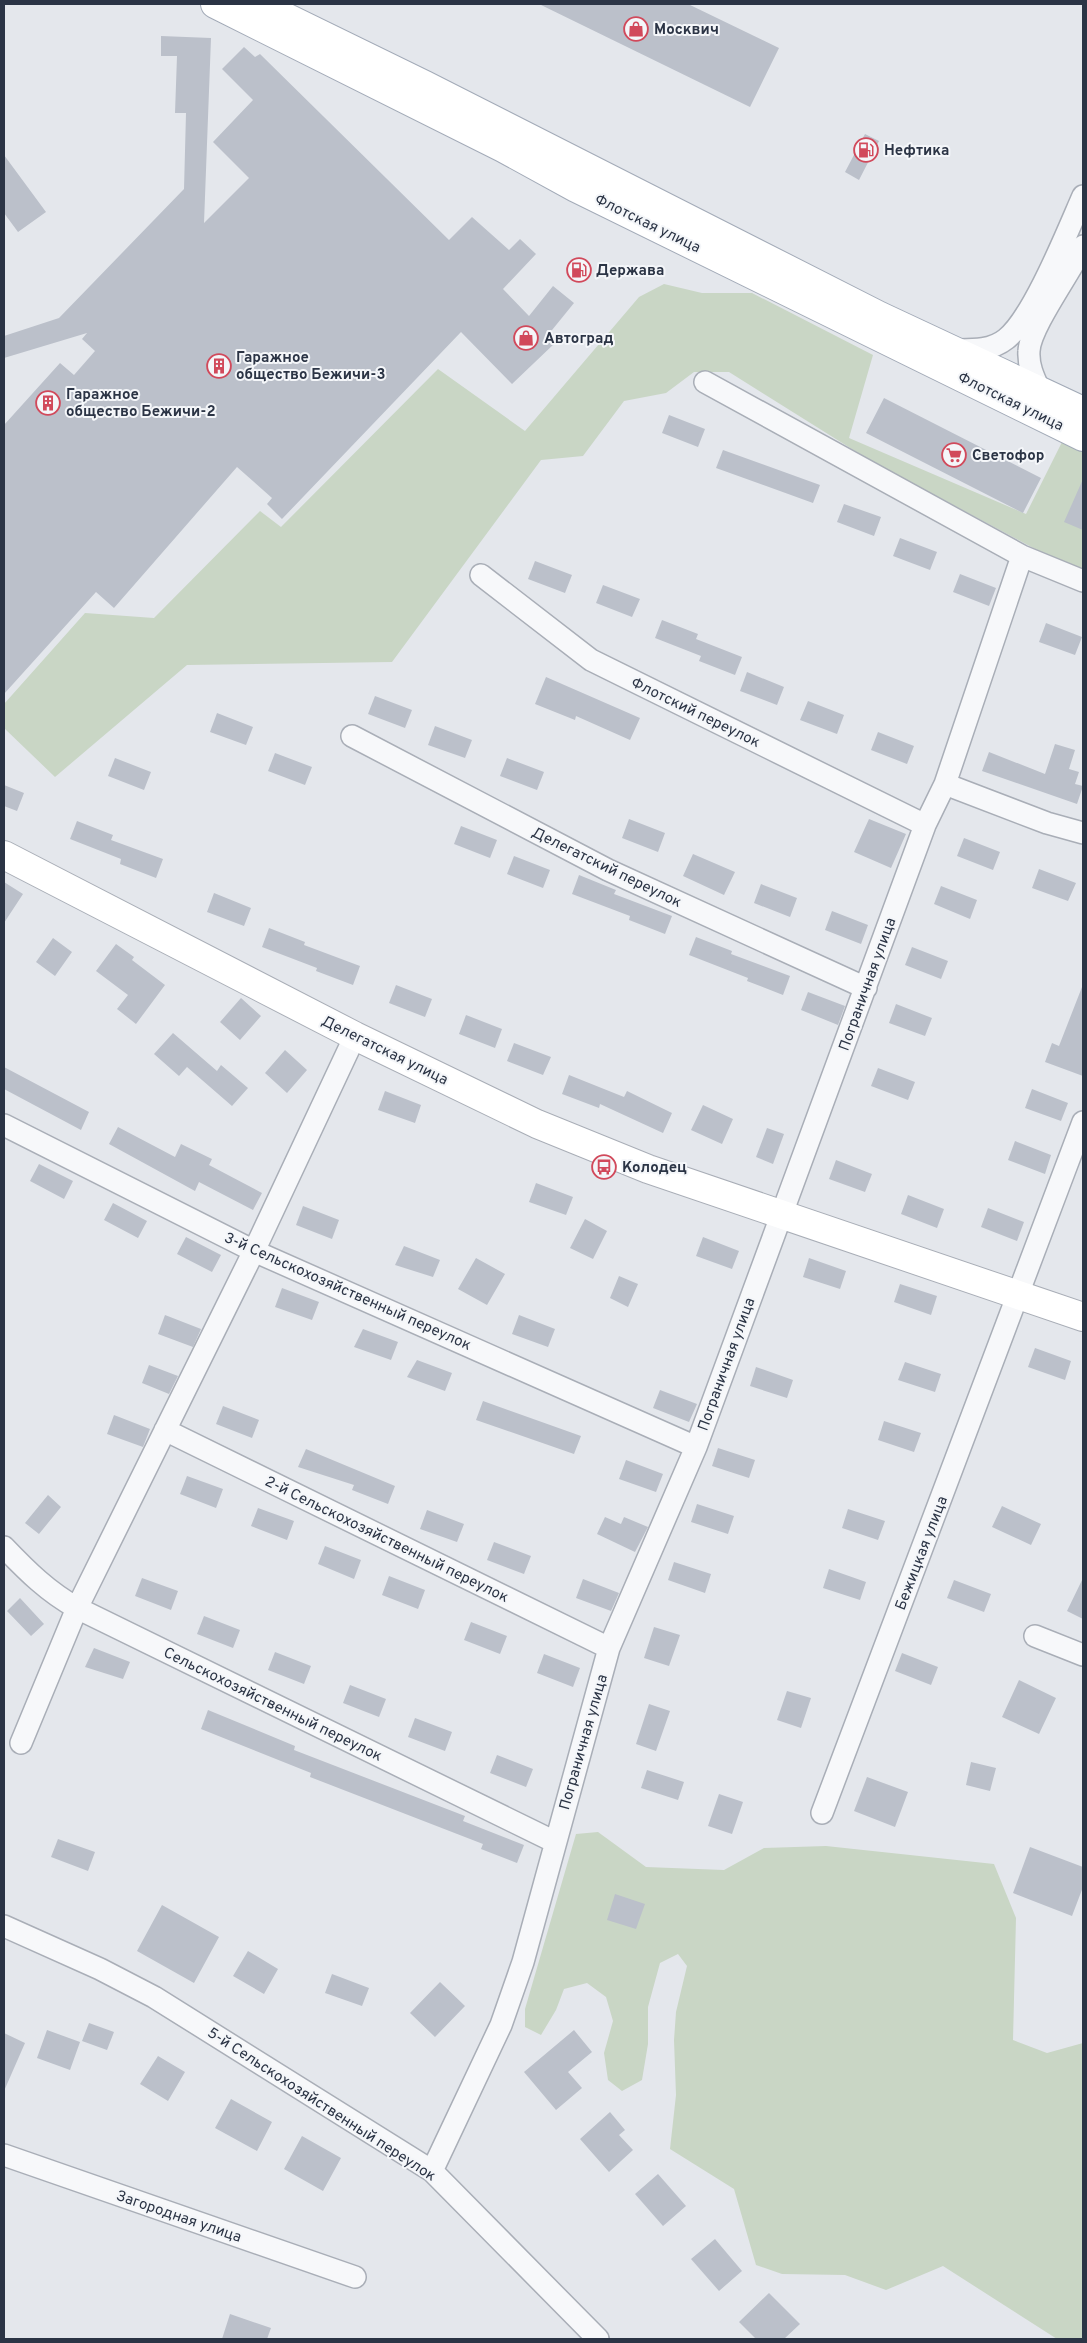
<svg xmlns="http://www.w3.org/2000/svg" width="1087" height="2343" font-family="Overpass,sans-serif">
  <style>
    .green { fill: #c9d6c5 }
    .building { fill: #bbc0ca }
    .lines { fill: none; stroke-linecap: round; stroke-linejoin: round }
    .street-casing { stroke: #a9aeb7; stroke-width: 24 }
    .secondary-casing { stroke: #a9aeb7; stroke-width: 30 }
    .primary-casing { stroke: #a3abb8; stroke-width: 30 }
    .street { stroke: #f7f8fa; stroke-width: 21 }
    .secondary { stroke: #fff; stroke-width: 28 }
    .primary { stroke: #fff; stroke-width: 28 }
    .labels { text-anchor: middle; stroke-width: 4; stroke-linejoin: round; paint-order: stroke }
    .poi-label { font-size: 15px; font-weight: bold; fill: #2b3445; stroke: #f4f6f9; text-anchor: start }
    .street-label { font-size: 15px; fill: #2b3445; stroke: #f4f6f9 }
  </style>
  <rect width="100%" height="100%" fill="#e4e7ec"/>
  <path class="green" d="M664,284L702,293H752L873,355L849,438L1026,514L1062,442L1083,452V570L1039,551L871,461L729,372H694L666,393L624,401L583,456L541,460L392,662L187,665L55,777L4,728V704L85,613L154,618L260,511L281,527L438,369L525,431L639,297Z
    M598,1832L646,1867L724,1870L764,1848L826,1846L994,1864L1016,1918L1013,2040L1047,2053L1083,2043V2339H1057L943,2266L886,2290L845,2275L782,2274L756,2265L734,2189L670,2149L676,2095L674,2040L676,2012L687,1966L678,1954L660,1963L648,2007V2044L642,2080L622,2091L608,2080L604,2053L613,2021L606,1997L587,1983L564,1989L556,2010L541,2035L525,2027V2009L576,1834Z"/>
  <path class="building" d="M539,4H688L779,48L750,107Z
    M161,36L211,38L204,223L249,178L213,142L253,100L222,69L244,47L255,57L260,54L449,240L472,217L509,250L520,239L536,254L503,289L529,316L553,286L574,303L548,335L555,343L512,384L461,332L282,519L267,504L272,498L237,467L114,608L96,592L4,694V425L60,363L74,375L95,351L82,339L87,333L4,358V336L59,318L184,189L186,113H175L177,56H161Z
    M865,134L879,141L859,180L845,172Z
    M4,155L46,212L18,232L4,213Z
    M884,398L1041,478L1023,513L866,433Z
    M669,415L705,429L698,447L662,433Z
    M723,450L820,485L813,503L716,468Z
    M1083,479V530L1064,522Z
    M844,504L881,517L874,536L837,522Z
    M900,538L937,552L930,570L893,556Z
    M535,561L572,575L565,593L528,579Z
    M960,574L996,588L989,606L953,592Z
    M603,585L640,599L632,617L596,603Z
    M662,620L698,634L696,639L742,657L735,675L699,661L701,656L655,638Z
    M1046,623L1082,637L1075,655L1039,642Z
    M747,672L784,687L777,705L740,691Z
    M546,677L640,718L630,740L576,716L575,720L535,704Z
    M375,696L412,710L405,728L368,714Z
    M808,701L844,715L837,734L800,720Z
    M217,713L253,727L246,745L210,732Z
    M435,726L472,740L465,758L428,745Z
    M878,732L914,746L907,764L871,750Z
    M1055,744L1075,750L1069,769L1079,772L1075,784L1083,786L1077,804L982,771L989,752L1045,774Z
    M275,753L312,767L305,785L268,771Z
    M115,758L151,772L144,790L108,776Z
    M507,758L544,772L537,790L500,776Z
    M4,785L24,793L17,811L4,806Z
    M629,819L665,833L658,852L622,838Z
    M869,819L906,834L891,868L854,852Z
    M77,821L113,835L111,840L163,859L156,878L120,864L121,859L70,839Z
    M461,826L497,840L490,858L454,844Z
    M964,838L1000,852L993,870L957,856Z
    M693,854L735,872L724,895L683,876Z
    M514,856L550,870L543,888L507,874Z
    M1039,869L1076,883L1068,901L1032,888Z
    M579,875L616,890L614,894L672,916L665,934L629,920L630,916L572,894Z
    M4,882L23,894L4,923Z
    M761,884L797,898L790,917L754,903Z
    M941,886L977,900L970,919L934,904Z
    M214,893L251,908L244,926L207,912Z
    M832,911L868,925L861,944L825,930Z
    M269,928L305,942L304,945L360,966L353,985L316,971L317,968L262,947Z
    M696,937L732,951L731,954L790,976L783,995L747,981L748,978L689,955Z
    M53,938L72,952L55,976L36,962Z
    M116,944L134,957L132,960L165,985L136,1024L117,1009L128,995L96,971Z
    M912,947L948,961L941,979L905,965Z
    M396,985L432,999L425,1017L389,1003Z
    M1082,987H1083V1076L1045,1062L1052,1043L1059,1046Z
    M808,992L845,1006L838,1025L801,1010Z
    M241,998L261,1016L240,1040L220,1022Z
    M896,1004L932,1018L925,1036L889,1023Z
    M466,1015L502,1029L495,1048L459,1034Z
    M173,1033L217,1071L221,1065L248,1088L232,1106L187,1067L179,1076L154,1054Z
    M514,1043L551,1057L543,1075L507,1061Z
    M285,1050L307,1070L287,1093L265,1073Z
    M4,1067L89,1112L81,1130L4,1089Z
    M878,1068L915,1082L908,1100L871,1086Z
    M569,1075L624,1097L627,1091L672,1113L663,1133L600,1104L599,1108L562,1094Z
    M1032,1089L1068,1103L1061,1121L1025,1108Z
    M385,1091L421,1105L415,1123L378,1110Z
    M703,1105L733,1119L722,1144L691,1130Z
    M118,1127L175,1157L181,1144L212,1159L209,1165L262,1193L253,1210L199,1182L195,1191L109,1144Z
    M767,1128L784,1134L773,1164L756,1157Z
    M1015,1141L1051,1155L1045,1174L1008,1160Z
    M836,1160L872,1174L865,1192L829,1179Z
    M39,1164L73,1181L64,1199L30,1181Z
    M536,1183L573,1197L566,1215L529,1202Z
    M908,1195L944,1209L937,1228L901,1214Z
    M113,1203L147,1221L138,1238L104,1220Z
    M303,1206L339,1220L332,1239L296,1225Z
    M988,1208L1024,1222L1017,1241L981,1227Z
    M585,1219L607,1231L593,1259L570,1248Z
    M186,1237L221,1255L212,1272L177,1254Z
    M703,1237L739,1251L732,1269L696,1256Z
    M404,1246L440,1260L433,1277L395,1265Z
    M476,1258L505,1274L487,1305L458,1289Z
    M809,1258L846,1271L840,1289L803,1277Z
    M619,1276L638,1284L628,1307L610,1298Z
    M900,1284L937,1296L931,1315L894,1302Z
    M282,1288L319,1302L312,1320L275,1307Z
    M165,1315L201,1329L193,1347L158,1334Z
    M519,1315L555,1329L548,1347L512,1334Z
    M363,1329L398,1342L391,1360L354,1347Z
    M1035,1348L1071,1361L1065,1380L1028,1367Z
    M417,1360L452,1373L445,1391L407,1377Z
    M905,1362L941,1374L935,1392L898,1380Z
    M149,1365L178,1376L169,1394L142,1383Z
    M756,1367L793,1380L787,1398L750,1386Z
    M660,1390L697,1404L689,1422L653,1408Z
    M483,1401L581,1436L574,1454L476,1420Z
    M223,1406L259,1420L252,1438L216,1424Z
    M114,1415L150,1429L143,1447L107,1434Z
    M884,1421L921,1433L914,1452L878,1440Z
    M718,1448L755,1460L749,1478L712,1466Z
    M306,1449L395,1486L388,1504L352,1490L354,1485L298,1467Z
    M626,1460L663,1474L656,1492L619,1479Z
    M187,1476L223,1489L216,1508L180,1494Z
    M48,1495L61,1507L39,1534L25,1523Z
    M697,1504L734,1516L728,1534L691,1522Z
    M1002,1506L1041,1524L1031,1545L992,1527Z
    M258,1508L294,1521L287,1540L251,1526Z
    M848,1509L885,1521L878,1540L842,1528Z
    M427,1510L464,1524L457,1542L420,1529Z
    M605,1517L621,1524L624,1517L648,1527L635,1552L597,1534Z
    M494,1542L531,1556L524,1574L487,1560Z
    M325,1546L361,1560L354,1579L318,1564Z
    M674,1562L711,1574L705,1593L668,1580Z
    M829,1569L866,1582L860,1600L823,1588Z
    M389,1576L425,1590L418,1609L382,1595Z
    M142,1578L178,1591L171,1610L135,1596Z
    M1083,1578V1619L1067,1611Z
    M583,1579L619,1593L611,1611L576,1598Z
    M954,1580L991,1594L984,1612L947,1598Z
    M20,1598L44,1624L31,1636L7,1611Z
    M204,1616L240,1630L233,1648L197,1634Z
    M471,1622L507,1636L500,1654L464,1640Z
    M654,1627L680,1635L669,1666L644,1658Z
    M94,1648L130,1662L123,1679L85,1667Z
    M275,1652L311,1666L304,1684L268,1670Z
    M902,1653L938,1667L931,1685L895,1671Z
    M544,1654L580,1668L573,1687L537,1673Z
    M1019,1680L1056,1698L1039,1734L1002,1717Z
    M350,1685L386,1699L379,1717L343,1703Z
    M787,1691L811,1698L801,1728L777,1720Z
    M649,1704L670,1711L656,1751L636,1744Z
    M208,1710L295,1746L294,1750L465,1816L463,1821L524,1845L517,1863L481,1849L483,1844L310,1777L311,1773L201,1729Z
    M415,1718L452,1732L445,1751L408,1737Z
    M497,1755L533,1769L526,1787L490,1773Z
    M971,1762L996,1768L990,1791L966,1785Z
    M647,1770L684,1782L678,1800L641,1788Z
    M867,1777L908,1792L895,1827L854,1811Z
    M719,1794L743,1802L732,1834L708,1826Z
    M58,1839L95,1852L88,1871L51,1857Z
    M1030,1847L1083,1867V1887L1072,1916L1013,1893Z
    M615,1894L645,1904L636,1929L607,1920Z
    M162,1905L219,1937L194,1983L137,1951Z
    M248,1951L278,1969L264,1994L233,1976Z
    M332,1974L369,1988L362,2006L325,1993Z
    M440,1982L465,2006L435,2037L410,2013Z
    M89,2023L114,2032L107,2050L82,2041Z
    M47,2030L80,2042L70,2070L37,2058Z
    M574,2030L592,2052L568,2072L582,2088L556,2110L524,2072Z
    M4,2033L25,2043L4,2091Z
    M158,2056L185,2072L168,2101L140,2084Z
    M231,2099L272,2122L257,2151L215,2128Z
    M610,2112L625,2130L619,2135L633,2150L609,2172L580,2139Z
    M302,2136L341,2158L323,2191L284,2169Z
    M658,2174L686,2206L663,2226L635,2194Z
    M715,2239L742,2271L719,2291L691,2259Z
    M769,2293L800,2324L784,2339H756L739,2322Z
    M230,2314L271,2328L267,2339H222Z"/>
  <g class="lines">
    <g class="street-casing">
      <path id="street" d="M954,350C972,350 991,351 1006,339C1033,318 1068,230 1083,196
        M705,382L1022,556L1083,581
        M1040,391C1034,378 1028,366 1029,351C1030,327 1071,272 1083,246
        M481,575L591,660L925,825
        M352,736L608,870L866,988
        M945,784L1047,823L1083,833
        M4,1125L254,1251L696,1447
        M165,1430L609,1648
        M4,1547C27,1571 48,1592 77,1608L555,1842
        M1035,1636L1083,1655
        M21,1743L77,1608L254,1251L355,1036
        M822,1813L1083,1122
        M4,1926L100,1969L154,1997L432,2171L598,2339
        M4,2155L355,2277
        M432,2171L501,2025L523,1962L609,1648L696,1447L925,825L945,784L1022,556"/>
    </g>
    <g class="secondary-casing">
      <path id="secondary" d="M4,855L355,1036L537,1124L648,1169L1083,1317"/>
    </g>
    <g class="primary-casing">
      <path id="primary" d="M215,4L503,148L576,188L1083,437
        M259,4L425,85L880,316L1083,411"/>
    </g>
    <use href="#street" class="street"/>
    <use href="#secondary" class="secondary"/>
    <use href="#primary" class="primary"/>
  </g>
  <defs>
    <g id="shop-ring" transform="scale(1.25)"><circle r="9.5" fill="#f4f6f9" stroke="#d1495b" stroke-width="1.5"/><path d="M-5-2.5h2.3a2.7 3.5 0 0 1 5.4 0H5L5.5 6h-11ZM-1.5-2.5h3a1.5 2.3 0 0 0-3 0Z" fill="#d1495b"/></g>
    <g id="fuel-ring" transform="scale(1.25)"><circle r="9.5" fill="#f4f6f9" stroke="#d1495b" stroke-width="1.5"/><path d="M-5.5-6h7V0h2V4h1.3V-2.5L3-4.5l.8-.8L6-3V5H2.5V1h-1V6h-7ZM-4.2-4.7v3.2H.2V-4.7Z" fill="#d1495b"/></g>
    <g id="building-ring" transform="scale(1.25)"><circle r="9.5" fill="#f4f6f9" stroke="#d1495b" stroke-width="1.5"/><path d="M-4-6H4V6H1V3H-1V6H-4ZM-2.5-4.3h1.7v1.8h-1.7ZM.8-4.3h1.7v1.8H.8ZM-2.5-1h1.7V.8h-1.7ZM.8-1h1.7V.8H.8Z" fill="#d1495b"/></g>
    <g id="supermarket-ring" transform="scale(1.25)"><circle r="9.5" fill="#f4f6f9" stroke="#d1495b" stroke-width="1.5"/><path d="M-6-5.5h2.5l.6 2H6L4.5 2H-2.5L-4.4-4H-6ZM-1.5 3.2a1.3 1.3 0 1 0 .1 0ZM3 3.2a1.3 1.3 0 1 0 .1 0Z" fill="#d1495b"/></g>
    <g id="bus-ring" transform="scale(1.25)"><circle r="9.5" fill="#f4f6f9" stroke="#d1495b" stroke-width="1.5"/><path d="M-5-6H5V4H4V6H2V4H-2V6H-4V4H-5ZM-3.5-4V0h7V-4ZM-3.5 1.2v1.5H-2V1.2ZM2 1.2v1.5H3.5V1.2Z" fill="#d1495b"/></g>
  </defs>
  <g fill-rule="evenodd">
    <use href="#shop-ring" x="636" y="29"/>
    <use href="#fuel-ring" x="866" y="150"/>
    <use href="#fuel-ring" x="579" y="270"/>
    <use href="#shop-ring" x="526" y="338"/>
    <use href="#building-ring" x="219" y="366"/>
    <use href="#building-ring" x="48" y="403"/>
    <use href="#supermarket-ring" x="954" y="455"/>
    <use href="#bus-ring" x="604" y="1167"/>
  </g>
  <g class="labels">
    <g class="poi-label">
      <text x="654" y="34">Москвич</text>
      <text x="884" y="155">Нефтика</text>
      <text x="596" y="275">Держава</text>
      <text x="544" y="343">Автоград</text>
      <text x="236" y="362">Гаражное<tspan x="236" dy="17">общество Бежичи-3</tspan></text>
      <text x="66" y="399">Гаражное<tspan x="66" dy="17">общество Бежичи-2</tspan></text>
      <text x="972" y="460">Светофор</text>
      <text x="622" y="1172">Колодец</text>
    </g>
    <g class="street-label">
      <text transform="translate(648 223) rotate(26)" y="5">Флотская улица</text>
      <text transform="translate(1011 401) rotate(26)" y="5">Флотская улица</text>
      <text transform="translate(696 712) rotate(26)" y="5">Флотский переулок</text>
      <text transform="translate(607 867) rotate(26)" y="5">Делегатский переулок</text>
      <text transform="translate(867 984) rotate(-70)" y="5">Пограничная улица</text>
      <text transform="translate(385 1050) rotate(26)" y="5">Делегатская улица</text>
      <text transform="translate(348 1291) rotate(24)" y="5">3-й Сельскохозяйственный переулок</text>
      <text transform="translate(726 1364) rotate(-70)" y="5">Пограничная улица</text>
      <text transform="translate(387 1539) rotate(26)" y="5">2-й Сельскохозяйственный переулок</text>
      <text transform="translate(921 1553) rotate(-69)" y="5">Бежицкая улица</text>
      <text transform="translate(273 1704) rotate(26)" y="5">Сельскохозяйственный переулок</text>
      <text transform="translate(583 1742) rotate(-74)" y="5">Пограничная улица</text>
      <text transform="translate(322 2104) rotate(33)" y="5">5-й Сельскохозяйственный переулок</text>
      <text transform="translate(179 2216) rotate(19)" y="5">Загородная улица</text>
    </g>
  </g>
  <rect width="1087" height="2343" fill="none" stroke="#2b3445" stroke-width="10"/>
</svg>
